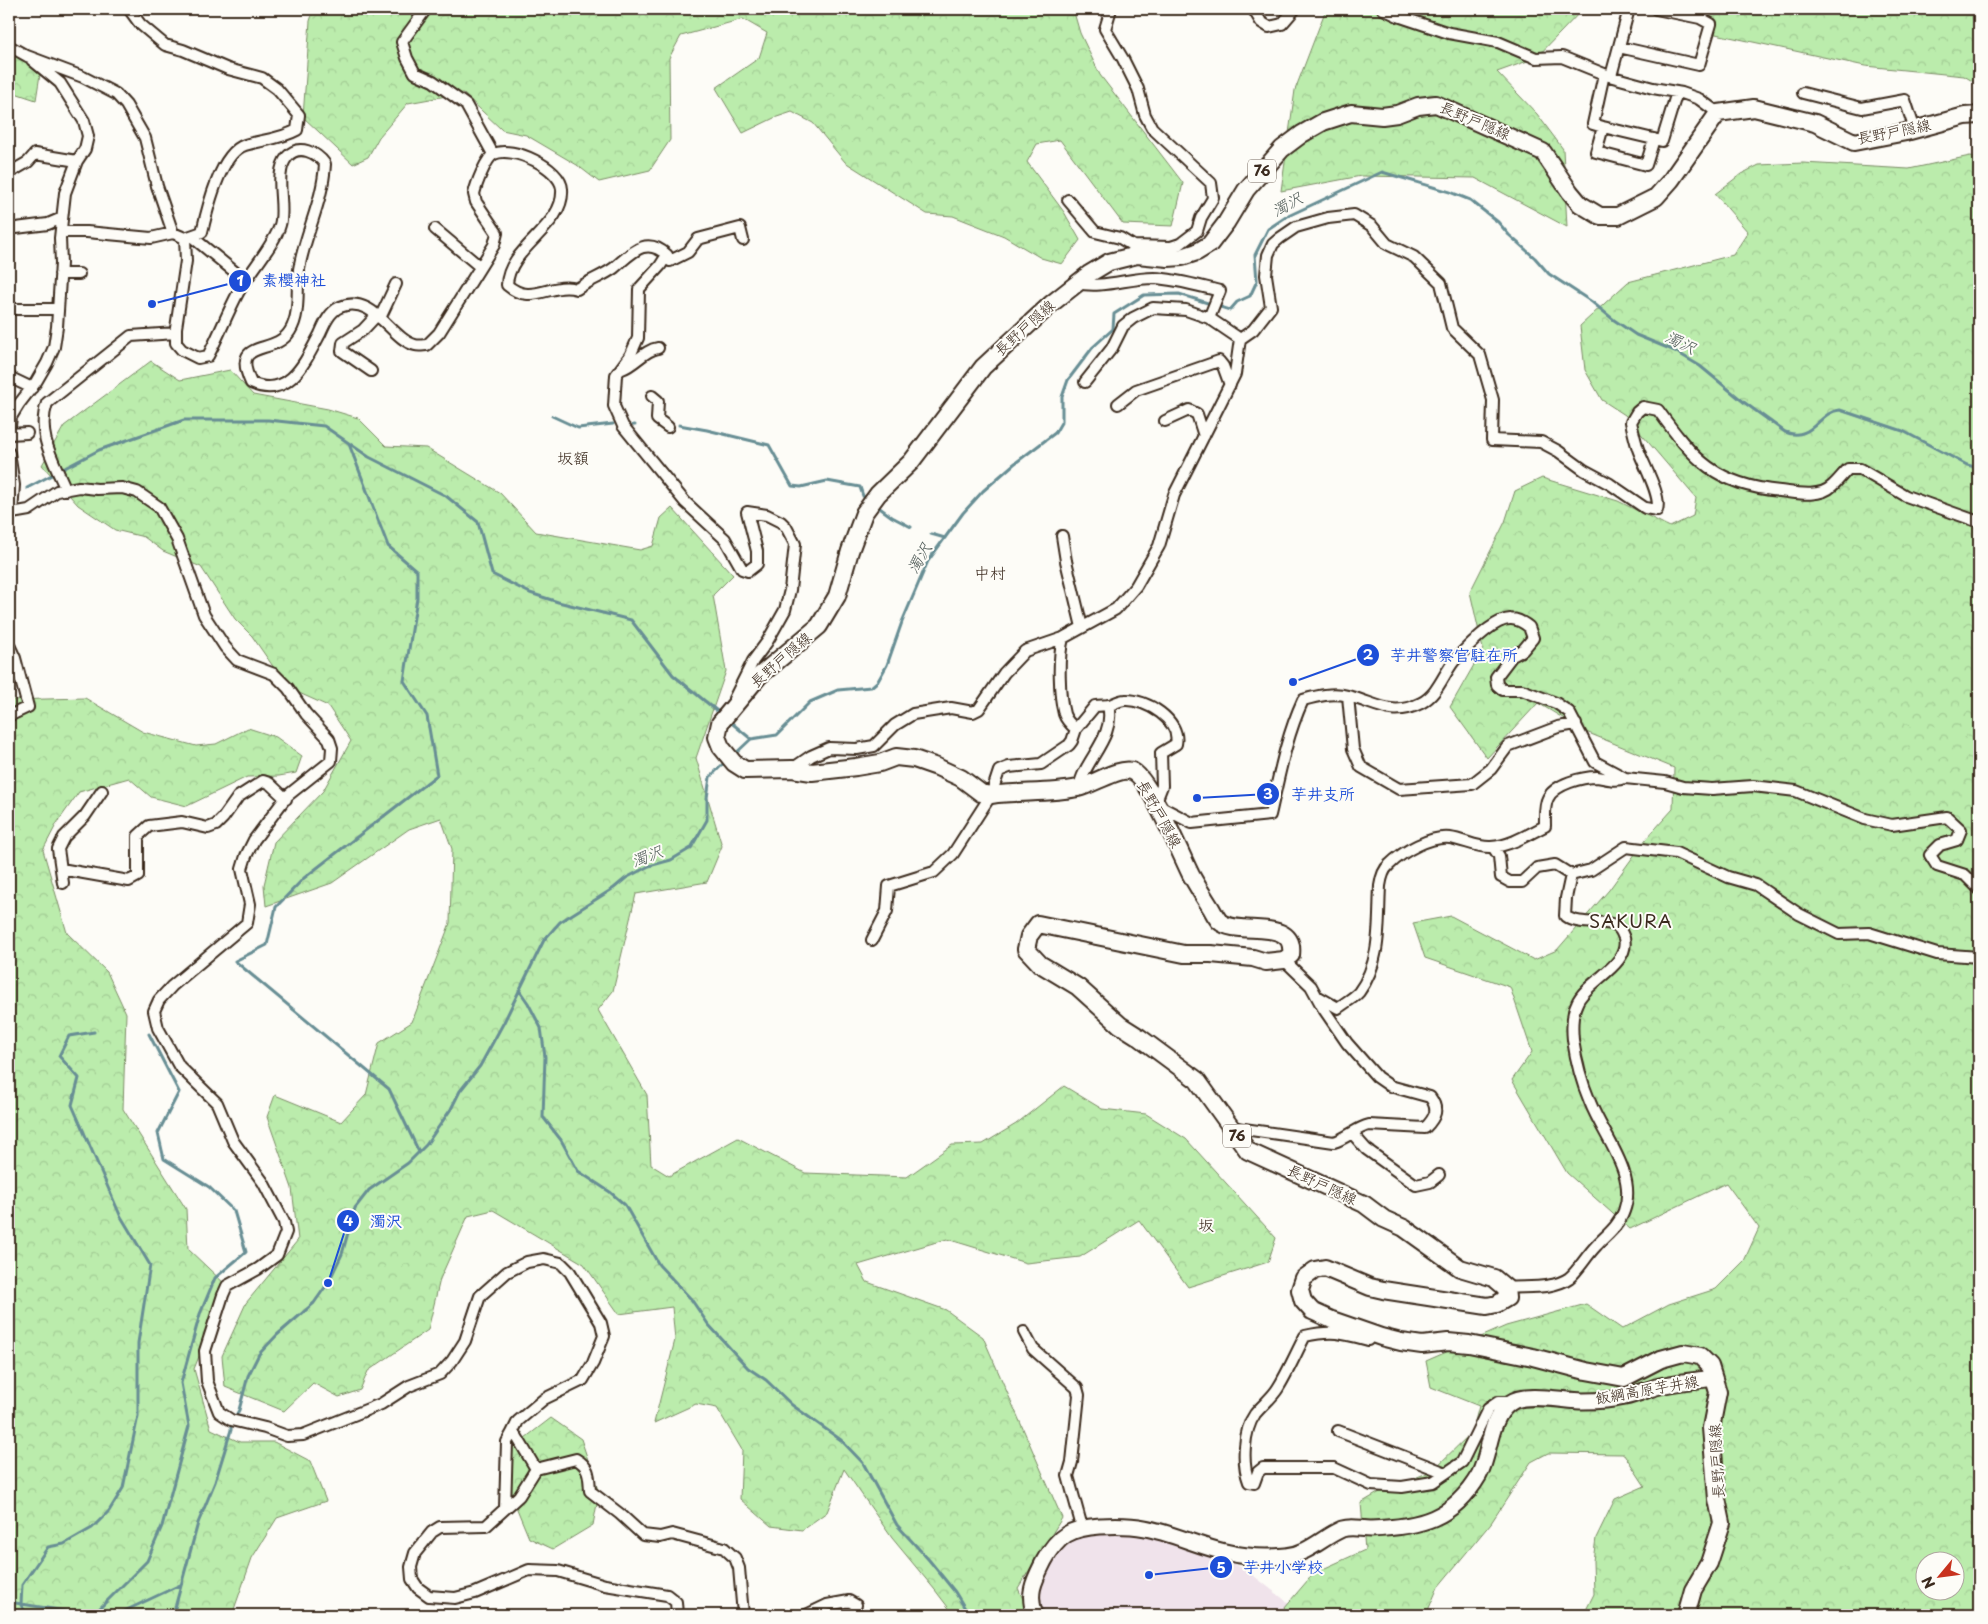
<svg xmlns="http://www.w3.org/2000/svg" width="1988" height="1624" font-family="'Playpen Sans','Klee One',sans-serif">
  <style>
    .built { fill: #f0e3eb }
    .forest { fill: url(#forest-crowns); stroke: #7b8b65; fill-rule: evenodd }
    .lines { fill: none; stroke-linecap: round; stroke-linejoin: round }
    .stream { stroke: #678e94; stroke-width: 3 }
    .minor-casing { stroke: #3b2a1e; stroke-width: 14 }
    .secondary-casing { stroke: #3b2a1e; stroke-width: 19 }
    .primary-casing { stroke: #3b2a1e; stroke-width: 20 }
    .minor { stroke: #fdfcf7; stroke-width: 10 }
    .secondary { stroke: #fdfcf7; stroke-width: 15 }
    .primary { stroke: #fdfcf7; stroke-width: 16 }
    .labels { text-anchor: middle; stroke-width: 4; stroke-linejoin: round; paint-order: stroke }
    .shield { fill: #fdfcf7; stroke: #75695f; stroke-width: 1 }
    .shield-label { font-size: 14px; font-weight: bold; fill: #3b2a1e }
    .street-label { font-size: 15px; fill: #3b2a1e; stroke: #fdfcf7 }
    .water-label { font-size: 16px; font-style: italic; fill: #515c59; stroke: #fdfcf7 }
    .neighbourhood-label { font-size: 16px; fill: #3b2a1e; stroke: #fdfcf7 }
    .quarter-label { font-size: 18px; letter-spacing: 1px; fill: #3b2a1e; stroke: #fdfcf7 }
    .leader { fill: none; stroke: #1d4ed8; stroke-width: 2 }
    .callout-dot { fill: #1d4ed8; stroke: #fdfcf7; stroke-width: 2 }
    .mark-label { font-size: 15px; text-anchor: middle; font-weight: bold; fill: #fff }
    .callout-label { font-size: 16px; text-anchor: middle; font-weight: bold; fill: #1d4ed8; stroke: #fdfcf7; stroke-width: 4; stroke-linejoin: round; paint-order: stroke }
  </style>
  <defs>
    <pattern id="forest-crowns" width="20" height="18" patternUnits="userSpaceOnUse" patternTransform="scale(1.25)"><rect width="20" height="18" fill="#bbecac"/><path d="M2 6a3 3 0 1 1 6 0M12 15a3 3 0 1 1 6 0" fill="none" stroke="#a2cb94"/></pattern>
  </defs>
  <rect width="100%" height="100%" fill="#fdfcf7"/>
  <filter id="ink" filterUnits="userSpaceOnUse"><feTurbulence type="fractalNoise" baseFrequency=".02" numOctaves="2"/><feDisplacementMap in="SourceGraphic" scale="10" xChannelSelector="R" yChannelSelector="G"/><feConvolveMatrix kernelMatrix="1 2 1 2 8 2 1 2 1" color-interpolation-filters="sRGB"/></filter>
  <g filter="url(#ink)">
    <path class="built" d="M1123,1530L1212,1555L1245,1569L1290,1604L1279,1615H1039L1036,1603L1040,1582L1067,1543L1085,1535Z"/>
    <path class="forest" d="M314,9H1073L1080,33L1100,75L1183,183L1173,226L1123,224L1060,140L1037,144L1027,162L1064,212L1080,240L1062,264L1041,258L1004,236L953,216L927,214L845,162L813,123L792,112L774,118L743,133L716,88L759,58L767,33L743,19L681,36L669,58L670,140L650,170L599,182L577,165L526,135L502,130L463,93L408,103L379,137L368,157L353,164L303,117L310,21Z
      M1326,9H1583L1536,58L1497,72L1537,114L1563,149L1567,227L1475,178L1361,176L1281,191L1295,90Z
      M1701,9H1979V85L1964,76L1865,66L1711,33Z
      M9,37L41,68L36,100L9,91Z
      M1970,156L1979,157V1615H1569L1585,1612L1594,1594L1593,1561L1596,1538L1615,1499L1645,1486L1624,1454L1548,1453L1531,1462L1491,1523L1438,1587L1426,1615H1278L1314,1573L1365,1550L1361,1503L1378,1493L1432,1471L1472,1432L1479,1406L1431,1387L1426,1361L1506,1326L1586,1304L1622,1329L1669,1304L1716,1289L1744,1261L1759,1228L1726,1183L1630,1229L1567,1173L1512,1080L1532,1052L1510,987L1425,958L1413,923L1451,916L1534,960L1557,950L1609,890L1646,839L1673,809L1674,768L1586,732L1538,703L1487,758L1450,707L1483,649L1470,592L1505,522L1515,491L1542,478L1618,501L1670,527L1693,516L1696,498L1625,415L1602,400L1585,370L1580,326L1628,282L1733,255L1748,232L1715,194L1741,174L1759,165L1803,163L1909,169ZM1926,1562H1956V1592H1926Z
      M151,361L180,380L230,370L253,395L328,409L358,418L386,446L426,448L500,493L536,532L640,550L653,546L661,518L672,508L733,575L713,595L726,671L696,758L722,846L707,882L636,894L613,991L598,1010L647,1095L651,1165L669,1176L738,1138L805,1173L907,1177L952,1145L983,1144L1016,1124L1064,1086L1102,1109L1146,1114L1186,1139L1276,1238L1268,1262L1188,1287L1139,1220L1080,1257L1026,1263L947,1239L858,1265L867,1282L946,1310L983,1337L1062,1518L1018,1588L1030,1615H954L935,1590L892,1538L844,1469L827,1512L802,1530L771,1526L740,1499L742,1450L717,1408L696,1404L654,1423L675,1340L672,1307L619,1314L584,1264L493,1210L468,1216L440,1279L428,1330L368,1371L360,1390L339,1397L313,1383L284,1411L225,1387L222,1356L246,1303L298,1240L292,1188L267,1117L275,1095L341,1122L366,1095L379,1043L412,1022L450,923L452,849L441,818L409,829L332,883L266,906L264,885L274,842L323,791L351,741L328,706L288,688L252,636L235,619L201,567L163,551L144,537L115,530L78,505L42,465L64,426Z
      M85,698L143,732L196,746L216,744L248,728L276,737L302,756L296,773L279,776L247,777L187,806L151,797L129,778L79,792L57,823L43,850L67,933L107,972L126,1013L123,1109L186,1209L188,1249L227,1286L194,1369L211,1429L240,1442H274L310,1461L326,1501L277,1518L252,1558L232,1615H9V700Z
      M551,1418L581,1439L599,1493L593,1525L553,1549L529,1538L503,1475L512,1448Z"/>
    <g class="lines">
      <path class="stream" d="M552,416L578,428L613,424
        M633,425H635
        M679,425L707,430L769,445L792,486L801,487L827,481L860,487L863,496L867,499
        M349,444L388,546L417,571V598L404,681L427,716L437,775L304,878L276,907L267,945L235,961L389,1089L419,1152
        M27,488L99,450L184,420H268L324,426L369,457L446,496L478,522L492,574L530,593L558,602L631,620L673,675L722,715
        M877,506L892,517L911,527
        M931,534L945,538
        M728,720L751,739
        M734,755L751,739L777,735L810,702L838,690L871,687L878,681L887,665L902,622L928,561L963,513L983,491L1014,464L1055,433L1062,421V397L1068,380L1093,347L1113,329L1114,314L1144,295L1179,294L1230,310L1237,302L1250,296L1257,281L1255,255L1268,229L1286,217L1382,172L1450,192L1470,200L1498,222L1509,235L1535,258L1549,274L1592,302L1614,320L1636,335L1675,351L1700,366L1745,403L1785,432C1812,443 1819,411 1840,410L1903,431L1967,465L1979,468
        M519,990L528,1003L541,1028L545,1057L543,1117L561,1140L578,1171L610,1192L625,1205L659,1265L691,1299L708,1324L748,1368L766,1380L792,1405L841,1440L863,1463L897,1525L929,1560L955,1592L969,1615
        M9,1602L90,1615
        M27,1615L21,1605L22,1585L48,1547L64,1544L92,1528L109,1511L123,1488L138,1416V1343L150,1265L120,1215L72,1105L79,1078L59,1056L69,1036L94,1032
        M93,1615L147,1561L162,1526L189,1426L181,1383L200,1314L215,1278L246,1252L234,1211L209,1187L164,1159L158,1133L179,1092L149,1034
        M116,1615L180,1585
        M173,1615L198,1523L215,1482L231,1430V1425L239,1410L248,1376L259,1354L277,1335L314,1303L328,1283L342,1254L355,1208L369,1190L408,1163L426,1145L451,1109L460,1091L480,1066L504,1022L544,940L560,922L614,888L626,878L649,866L671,860L691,848L707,820V798L710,777L725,762"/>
      <g class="minor-casing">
        <path id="minor" d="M129,9L140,24L165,45L183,50L228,69L262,78L277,89L299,115L297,130C281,139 262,140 245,145C220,153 207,210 202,232L185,238
          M426,9L402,42L407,58L415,73L433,81L466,105L493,154
          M1111,9L1105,29L1123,59L1138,89L1145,115L1152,128L1211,183L1213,198L1201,218L1197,231L1180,244L1171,247L1133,246L1131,257
          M1256,9L1255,12L1261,22L1269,27L1282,24L1295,9
          M1383,9L1398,16L1449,33L1498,42L1536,58L1562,57L1609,76L1653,88L1682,93L1699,99L1718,113
          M9,46L27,56L83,77L116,94L126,105L145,138L157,186L173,233L185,238L186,261L176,328V343L182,350L198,358L208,356C219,335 227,314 238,293C248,274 275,244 280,225C286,206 273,174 287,157C299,143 317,153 325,164C323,200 307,229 300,264C295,284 302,312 290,331C274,357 230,337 251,383C289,400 305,362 320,334C324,325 329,312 340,307C373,293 391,339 415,345C419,346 424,345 427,345L439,333L494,245L497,233L476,202L474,194C476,185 486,158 494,154C512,145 561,168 562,189C565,227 508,247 507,285C532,307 551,281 577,289C588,281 603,276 614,268C631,254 645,235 667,255L660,266L639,289L638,338L630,356L616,375L614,406L623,426L685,502L725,539L742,569L748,571L757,564V551L747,512L767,515L781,522L786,527L795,544L790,590L785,610L767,642L753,661L734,699
          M1619,47L1699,65L1711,24L1700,18L1656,9
          M1604,74L1593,124L1603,127L1662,141L1677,92
          M1611,76L1629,9
          M1803,93L1862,108L1905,100L1915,130
          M1603,127L1596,152L1646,165L1654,139
          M9,173L28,162L35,154L77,161
          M1068,200L1095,232L1120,238L1133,246
          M16,228L48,224L62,218
          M435,229L479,266
          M61,232H87L151,238L173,233
          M191,236L246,281
          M667,255L670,261L688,252L698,239L740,228L743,240
          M60,274H79
          M1077,283C1102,289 1128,278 1154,278C1176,279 1199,286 1220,291L1209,318L1240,339
          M9,309H58
          M380,318L396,284
          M622,369C636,364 644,350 658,348
          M371,371L342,351L343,343L363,330L377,315
          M9,377L32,388
          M1085,382L1112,348L1123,326L1133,318L1153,308L1186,310L1209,318
          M652,396L658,401L657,419L668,427
          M1118,404L1136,390L1219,361L1223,366L1230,385
          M1165,421L1189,410L1197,414L1204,436
          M9,434L27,433
          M9,435L11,417L19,404L36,382L47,363L54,347L57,327L61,263L60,238L65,193L77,161L85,149L88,136L84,121L60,83L32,60
          M9,453L14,485L12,513
          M66,490C54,461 36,435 47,403L131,336L176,333
          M9,515L12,513L29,510L57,491L79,487L97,489L122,488L137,492L159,507L177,539L204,615L225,647L237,660L274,674L288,688L306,714L329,739L332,748L331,761L287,796L254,840L246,856L242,869L250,904L247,923L172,986L159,1000L154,1011L158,1028L179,1066L217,1103L233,1141L263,1182L284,1222L286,1232L277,1255L258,1269L227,1286L223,1295L205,1351L207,1381L219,1412L231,1420L265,1428L287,1436L303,1435L381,1404L409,1386L440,1374L452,1361L465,1341L480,1296L507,1272L527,1262L544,1259L561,1263L570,1272L601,1323L604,1336L593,1363L583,1380L544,1399L518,1421L512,1433L517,1437L536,1469
          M1062,536L1066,561L1082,627
          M1063,638C1058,657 1059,695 1064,714C1066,720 1071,725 1076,729L1095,706C1100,705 1105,706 1110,705C1115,703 1120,700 1125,700C1146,699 1181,720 1176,744L1161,753L1162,786L1155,804L1192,823L1270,815C1279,776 1286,737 1303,700C1317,696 1333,692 1348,696C1376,703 1392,718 1421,703C1438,694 1443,675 1454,661C1465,649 1494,618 1511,619C1517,619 1524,623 1529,627L1533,638L1523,650L1512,656L1496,677L1497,685L1503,690H1522L1556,703L1569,712L1595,762L1625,778L1665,782L1683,787L1712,789L1753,786L1796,791L1865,819L1892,825L1947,817L1961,830L1957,840L1940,845L1930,855L1937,866L1965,875L1979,889
          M9,645L15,658L28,707L9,716
          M1348,696L1353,749L1361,767L1399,789L1472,784L1491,769L1508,746L1558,727L1576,724
          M792,769L811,756L829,748L857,749L874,746L895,725L913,714L951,708L973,712L979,709L1004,673L1025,651L1063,638L1116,609L1136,586L1159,546L1174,495L1235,374L1240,339L1253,330L1271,307L1266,275L1268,255L1273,244L1280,238L1296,227L1328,218L1354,215L1372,226L1387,244L1414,257L1441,283L1452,328L1480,355L1493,400L1492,440L1541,442L1558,451L1584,470L1610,484L1645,508L1657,510C1662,496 1643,464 1638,449C1635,440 1633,431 1631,422L1637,412L1643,407L1658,410C1694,460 1716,485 1780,491C1796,493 1820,498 1832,486C1838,481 1842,475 1848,469H1860L1906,496L1979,522
          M1079,788C1084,759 1116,738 1108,705
          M1493,847L1499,856L1501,877L1510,882H1522L1537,868L1555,865L1571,875L1566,898L1565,916C1580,927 1607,919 1616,926C1621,929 1622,933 1624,938C1631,965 1586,981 1577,1003C1572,1013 1572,1029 1573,1040C1576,1061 1582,1083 1590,1102C1603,1136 1638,1174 1624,1211C1619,1226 1606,1235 1596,1246C1587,1255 1578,1271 1569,1278C1552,1290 1526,1286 1506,1288
          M61,869L129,881L138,876V836L149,826L182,822L208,828L216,825L223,818L238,797L263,781L269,783L286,799
          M1571,875L1591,870L1626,847L1676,853L1728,877L1756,885L1799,914L1839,934L1869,933L1937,954L1979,957
          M63,883L58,849L64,837L85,816L102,791
          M872,940L887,911L889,886L934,872L953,854L991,795L999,771L1009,767L1041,764L1069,745L1072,741L1076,729
          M1317,996L1338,1008C1344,1003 1354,998 1359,992C1382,961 1378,922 1380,886C1381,879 1383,870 1389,865C1403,851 1430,836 1450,838C1464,840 1478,848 1491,847C1510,846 1529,834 1545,826C1545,818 1544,805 1548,798C1555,784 1582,777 1597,777C1606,778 1615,782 1624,778
          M1230,1127L1334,1142C1347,1138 1356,1128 1369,1125L1425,1128C1436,1117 1439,1109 1430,1097L1390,1086L1377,1077L1347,1043L1323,1008L1311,986L1284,960
          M1352,1133L1366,1149L1416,1185L1430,1182L1439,1175
          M1024,1332L1033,1349L1077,1388L1079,1395L1072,1462L1068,1476L1082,1527
          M1368,1340C1342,1333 1332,1330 1305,1336C1296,1353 1288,1372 1278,1388C1272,1398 1262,1405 1255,1414C1243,1431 1242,1464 1249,1482L1254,1483L1258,1472L1263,1468H1334L1371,1485L1402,1487L1433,1482L1462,1462L1488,1409L1498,1402H1511
          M1338,1431L1446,1473
          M505,1508L507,1442L512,1433
          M677,1615L676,1602L667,1595L605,1585L558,1571L529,1570L475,1593L455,1598L429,1596L418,1588L412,1579L411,1567L415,1553L432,1532L440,1527L486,1526L519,1496L536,1469L576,1459C590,1467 589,1476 590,1491L620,1514L643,1535L660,1537L672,1534L724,1548L735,1558L739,1568L743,1615
          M806,1615L827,1605L849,1601L856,1605L853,1613L848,1615"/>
      </g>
      <g class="secondary-casing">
        <path id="secondary" d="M1035,1615C1027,1593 1034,1581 1044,1561C1058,1535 1071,1528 1100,1526C1116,1525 1130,1525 1145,1528C1172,1533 1198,1546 1225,1552C1245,1557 1266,1558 1286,1556C1308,1554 1323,1537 1342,1529C1352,1526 1361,1529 1371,1529C1419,1527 1453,1520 1479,1475C1491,1453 1488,1419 1510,1403C1524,1392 1565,1401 1583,1401C1596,1401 1612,1400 1625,1397C1635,1395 1646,1390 1656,1387C1674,1382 1695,1381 1713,1378"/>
      </g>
      <g class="primary-casing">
        <path id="primary" d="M1686,1615L1693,1590L1709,1563L1722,1523L1717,1499L1711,1428L1718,1392L1710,1366L1700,1356L1683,1353L1661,1359L1624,1378L1586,1371L1533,1357L1469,1344L1448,1342L1422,1345L1401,1342L1381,1337L1332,1320L1312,1311L1303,1301L1300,1290L1304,1278L1315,1270L1325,1268L1370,1287L1383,1290L1487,1306L1497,1304L1507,1298L1506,1288L1494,1278L1460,1268L1404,1228L1384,1219L1364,1204L1248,1151L1197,1080L1139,1037L1120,1025L1078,987L1040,964L1026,949L1029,936L1038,924L1184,954H1211L1253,958L1266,962L1284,960L1291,955C1296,915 1237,938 1219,921C1216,917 1213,912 1211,908C1204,897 1197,886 1191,875C1182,857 1148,776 1132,771C1119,767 1092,785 1078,788C1049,794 1020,791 991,795L981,793L961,778L937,767L914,759L896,757L880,763L856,767L812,772L792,769L745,770L734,763L721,747L717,737L720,723L759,676L819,626L837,596L850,551L864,513L878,494L911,462L983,367L1051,304L1089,274L1109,262L1137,255L1168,258L1182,257L1197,252L1210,244L1226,223L1246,190L1282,149L1302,134L1323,122L1351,113L1382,116L1397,114L1418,106L1436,104L1543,152L1570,192L1580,204L1600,216H1618L1656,197L1671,180L1718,113L1754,108L1815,123L1854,142L1906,132L1965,116L1979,115"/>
      </g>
      <use href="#minor" class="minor"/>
      <use href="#secondary" class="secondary"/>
      <use href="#primary" class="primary"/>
    </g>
  </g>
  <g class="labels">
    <g class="shield">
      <rect x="1248" y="159.5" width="28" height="23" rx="4"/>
      <rect x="1223" y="1124.5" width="28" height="23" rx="4"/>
    </g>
    <g class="shield-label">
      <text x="1262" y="176">76</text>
      <text x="1237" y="1141">76</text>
    </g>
    <g class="street-label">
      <text transform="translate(1475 121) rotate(23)" y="5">長野戸隠線</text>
      <text transform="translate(1894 132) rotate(-11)" y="5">長野戸隠線</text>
      <text transform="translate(1025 328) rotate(-42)" y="5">長野戸隠線</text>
      <text transform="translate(781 660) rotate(-41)" y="5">長野戸隠線</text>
      <text transform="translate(1159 814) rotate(61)" y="5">長野戸隠線</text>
      <text transform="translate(1322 1185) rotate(25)" y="5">長野戸隠線</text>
      <text transform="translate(1647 1390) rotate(-10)" y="5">飯綱高原芋井線</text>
      <text transform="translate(1717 1461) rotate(-93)" y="5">長野戸隠線</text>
    </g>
    <g class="water-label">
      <text transform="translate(1287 204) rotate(-29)" y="6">濁沢</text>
      <text transform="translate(1681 342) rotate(26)" y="6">濁沢</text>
      <text transform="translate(919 558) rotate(-60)" y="6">濁沢</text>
      <text transform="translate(647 856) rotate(-21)" y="6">濁沢</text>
    </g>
    <g class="neighbourhood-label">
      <text x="573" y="464">坂額</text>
      <text x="990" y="579">中村</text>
      <text x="1206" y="1231">坂</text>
    </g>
    <g class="quarter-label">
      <text x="1631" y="928">SAKURA</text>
    </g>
  </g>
  <path class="leader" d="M152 304L240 281M1293 682L1368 655M1197 798L1268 794M328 1283L348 1221M1149 1575L1221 1567"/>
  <g class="callout-dot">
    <circle cx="152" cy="304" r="5"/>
    <circle cx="1293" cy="682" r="5"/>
    <circle cx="1197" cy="798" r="5"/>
    <circle cx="328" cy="1283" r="5"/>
    <circle cx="1149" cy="1575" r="5"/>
    <circle cx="240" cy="281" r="12"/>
    <circle cx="1368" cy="655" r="12"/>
    <circle cx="1268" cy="794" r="12"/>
    <circle cx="348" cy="1221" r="12"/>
    <circle cx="1221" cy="1567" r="12"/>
  </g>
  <g class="mark-label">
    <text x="240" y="286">1</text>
    <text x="1368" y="660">2</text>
    <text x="1268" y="799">3</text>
    <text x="348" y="1226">4</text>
    <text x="1221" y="1573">5</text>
  </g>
  <g class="callout-label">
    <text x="294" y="286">素櫻神社</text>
    <text x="1454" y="661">芋井警察官駐在所</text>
    <text x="1323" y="800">芋井支所</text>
    <text x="386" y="1227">濁沢</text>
    <text x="1283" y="1573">芋井小学校</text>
  </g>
  <rect width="1988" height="1624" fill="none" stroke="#fdfcf7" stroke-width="30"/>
  <rect x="15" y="15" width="1958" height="1594" fill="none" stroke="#3b2a1e" stroke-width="2" filter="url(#ink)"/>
  <g transform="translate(1940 1576) rotate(241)"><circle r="24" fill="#fdfcf7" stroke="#afa8a0"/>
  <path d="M0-4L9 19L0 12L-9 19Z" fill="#c8321e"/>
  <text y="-8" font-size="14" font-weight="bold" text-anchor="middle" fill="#3b2a1e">N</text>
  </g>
</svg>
